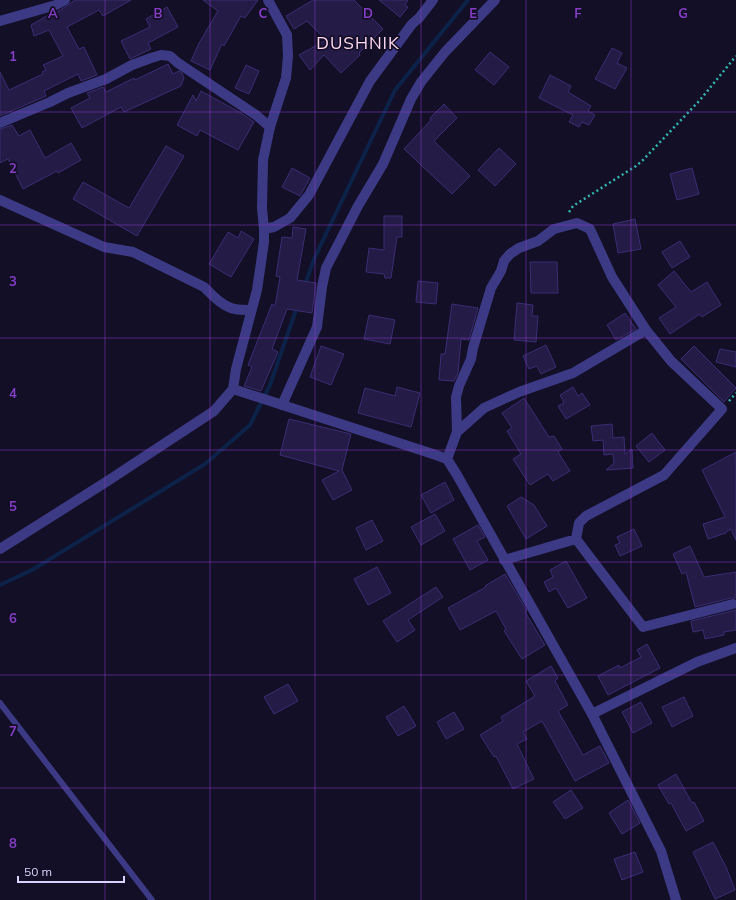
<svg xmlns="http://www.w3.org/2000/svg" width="736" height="900" font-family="Mulish,sans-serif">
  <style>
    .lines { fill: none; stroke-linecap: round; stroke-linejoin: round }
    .stream { stroke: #0c2248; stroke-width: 4 }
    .building { fill: #241b47; stroke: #3b2d73 }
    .path { stroke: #2fb8b0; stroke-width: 2.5; stroke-dasharray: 2 3; stroke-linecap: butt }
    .service { stroke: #3d3a85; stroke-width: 6 }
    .minor { stroke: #3d3a85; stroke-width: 10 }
    .tertiary { stroke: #3d3a85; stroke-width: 10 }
    .grid { fill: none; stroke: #843dc5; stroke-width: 1; stroke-opacity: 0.55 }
    .labels { text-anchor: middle; stroke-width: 3.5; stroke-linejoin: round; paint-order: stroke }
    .quarter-label { font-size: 17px; letter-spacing: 1px; fill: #ffd6f0; stroke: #130f26 }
    .grid-label { font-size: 13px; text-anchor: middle; font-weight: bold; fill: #843dc5; stroke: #130f26; stroke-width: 3.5; stroke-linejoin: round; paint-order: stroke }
  </style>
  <rect width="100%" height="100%" fill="#130f26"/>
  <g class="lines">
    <path class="stream" d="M305,285L314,259L395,90L468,0
      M0,585L32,570L205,464L250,425L270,385L297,307"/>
  </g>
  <path class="building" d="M75,0H131L103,16L99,10L67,27L79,49L84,47L97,75L81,81L78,74L44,91L46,96L0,116V72L9,90L43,74L42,72L46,70L43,65L63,56L49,30L34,36L31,25L52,13L59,11Z
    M203,0H258L245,18L241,16L224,46L222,44L210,70L191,61L199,43L218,11Z
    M313,0H354L383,29L359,53L360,55L341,73L324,55L310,70L299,55L326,40L307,21L294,29L286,16Z
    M379,0H408L405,5L408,7L400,17Z
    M167,7L178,27L148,43L151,49L130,59L121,41L150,27L146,19Z
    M612,48L622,53L617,63L627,68L615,89L595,79Z
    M490,52L509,67L494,85L475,70Z
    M168,64L173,74L179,71L182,73L184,78L181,86L124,112L121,107L82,128L71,108L90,98L87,93L103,87L106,92L134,78L135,80Z
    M246,65L259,71L249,94L235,88Z
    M550,75L571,86L568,92L591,106L588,111L595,115L589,125L582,122L579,127L569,122L573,115L539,98Z
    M201,91L241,113L254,122L238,150L200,130L197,136L177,125L193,95L196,101Z
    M444,104L457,118L434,141L470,176L452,194L404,149L431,120L430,118Z
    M12,125L19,136L30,130L45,158L71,143L81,160L58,173L57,171L23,189L8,159L0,163V129Z
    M166,146L184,156L137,236L73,199L83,182L129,208Z
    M499,148L516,164L495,186L478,170Z
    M292,168L310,178L300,196L282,187Z
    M692,168L699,194L677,200L670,174Z
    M384,216H402V237H397L391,278H385L384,274L366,272L369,248L384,250Z
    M635,219L641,249L618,253L613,224Z
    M293,227L306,229L297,280L316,283L312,313L287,309L272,349L278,352L261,391L244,386L252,367L248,365L272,304L275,306L280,277L276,276L282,237L292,238Z
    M241,231L254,239L231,277L209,264L228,232L238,238Z
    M680,241L690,257L672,268L662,252Z
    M530,262H557L558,293H531Z
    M674,271L691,292L707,282L721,305L702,317L700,314L670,334L659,318L676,307L658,285Z
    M418,281L438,283L436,304L416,302Z
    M517,303L533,305L532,316H538L536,342L514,340Z
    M452,304L478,308L469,340L461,339L458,373L454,381L439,380L441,354H445Z
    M625,313L636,329L616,340L607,325Z
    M369,315L395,320L390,344L364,339Z
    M546,345L556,367L541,374L537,366L529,369L523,356Z
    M321,346L344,354L331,385L310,377Z
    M694,346L736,388L724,402L681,359Z
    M720,349L736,352V367L716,362Z
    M397,387L420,393L411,427L358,413L365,388L395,396Z
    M573,387L578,396L582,393L590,405L566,419L558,406L564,403L560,395Z
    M524,398L549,437L554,436L562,449L558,452L570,471L553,481L548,474L530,485L513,459L521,454L507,431L512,428L502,413Z
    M289,419L351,434L342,470L352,490L333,500L322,480L339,471L280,455Z
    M612,424L613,438L624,437L625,454L632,449L633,468L606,470L614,463L613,454L604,455L603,440L593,441L591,426Z
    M652,433L665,450L649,462L636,446Z
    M736,452V540L731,529L726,532V533L708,539L703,524L725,517L702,470Z
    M445,482L454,500L431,513L421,495Z
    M521,497L534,505L547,526L526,539L507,506Z
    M435,514L445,531L421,545L411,527Z
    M372,520L383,541L366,550L356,528Z
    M478,525L485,537L477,541L488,560L470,570L453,539Z
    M634,529L642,546L620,556L615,545L620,543L617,537Z
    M690,546L704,577L736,572V598H731L695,607L686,572L682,574L673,554Z
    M566,561L587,598L568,608L556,588L549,592L544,582L553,577L550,570Z
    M377,567L391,593L368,605L354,579Z
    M505,574L527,611L525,612L545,645L522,659L504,631L506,629L496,611L460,630L448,608L486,587L485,586Z
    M436,587L443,597L408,620L415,630L397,642L383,621Z
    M736,610V630L724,632V635L705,639L703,630L693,632L691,621Z
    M647,644L660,668L608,695L598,676L619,665L620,668L641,657L637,650Z
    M551,666L558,678L555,681L568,705L558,711L583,755L600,746L609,763L575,781L542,721L523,732L527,739L517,744L534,779L513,789L496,756L494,757L480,735L503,721L501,717L535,696L526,681Z
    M288,684L298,701L274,714L264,697Z
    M684,697L693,716L672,727L662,707Z
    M641,702L652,723L633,733L622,712Z
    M404,706L416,726L398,736L386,717Z
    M454,712L464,729L446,739L437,722Z
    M676,774L692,803L694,802L704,821L686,831L671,803L669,804L658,785Z
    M571,790L583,808L565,819L553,802Z
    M628,800L640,823L622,834L609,813Z
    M713,842L726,867L735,890L715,899L693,852Z
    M635,852L643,872L622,880L614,859Z"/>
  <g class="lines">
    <path class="path" d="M569,212L573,206L636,166L643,160L700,100L736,56
      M729,401L736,393"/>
    <path class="service" d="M0,703L152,900"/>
    <path class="minor" d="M0,21L56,5L65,0
      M0,123L50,102L68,93L106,79L132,65L151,58L161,55L170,56L178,63L256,115L270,127
      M0,200L104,247L133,252L204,287C212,295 223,307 235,309C240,310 246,310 251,310
      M264,229L274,227L290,218L309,195L370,81L412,24L419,18L433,0
      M282,405L317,327L322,287L326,268L358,206L383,164L411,99L421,82L445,52L495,0
      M457,432L484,408L519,392L573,373L646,330
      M447,459L457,432L456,397L459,386L471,359L473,348L491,288L501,271L504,261L510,254L519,248L538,241L554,229L577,223L590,229L612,277L646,330L671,361L722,409L664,475L586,516L579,523L576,539L504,560
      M576,539L643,627L733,604
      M592,714L697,662L736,648"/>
    <path class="tertiary" d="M233,389L436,455L447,459L457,475L592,714L661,851L676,900
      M0,549L106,482L214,411L233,389L236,369L257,290L264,242V229L262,208L263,160L270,127L286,78L288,56L287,35L268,0"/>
  </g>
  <path class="grid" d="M105,0V900M210,0V900M315,0V900M421,0V900M526,0V900M631,0V900M0,112H736M0,225H736M0,338H736M0,450H736M0,562H736M0,675H736M0,788H736"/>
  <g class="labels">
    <g class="quarter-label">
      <text x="358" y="49">DUSHNIK</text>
    </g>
  </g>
  <g class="grid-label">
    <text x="53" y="18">A</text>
    <text x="158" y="18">B</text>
    <text x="263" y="18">C</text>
    <text x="368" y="18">D</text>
    <text x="473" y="18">E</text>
    <text x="578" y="18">F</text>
    <text x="683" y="18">G</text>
    <text x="13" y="61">1</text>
    <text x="13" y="173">2</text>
    <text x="13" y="286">3</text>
    <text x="13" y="398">4</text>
    <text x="13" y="511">5</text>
    <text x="13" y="623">6</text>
    <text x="13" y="736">7</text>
    <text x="13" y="848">8</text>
  </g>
  <path d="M18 876v6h106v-6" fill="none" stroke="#d9d4ff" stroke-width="2"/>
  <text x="24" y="876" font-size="12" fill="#d9d4ff" stroke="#130f26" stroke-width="3" paint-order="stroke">50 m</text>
</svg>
